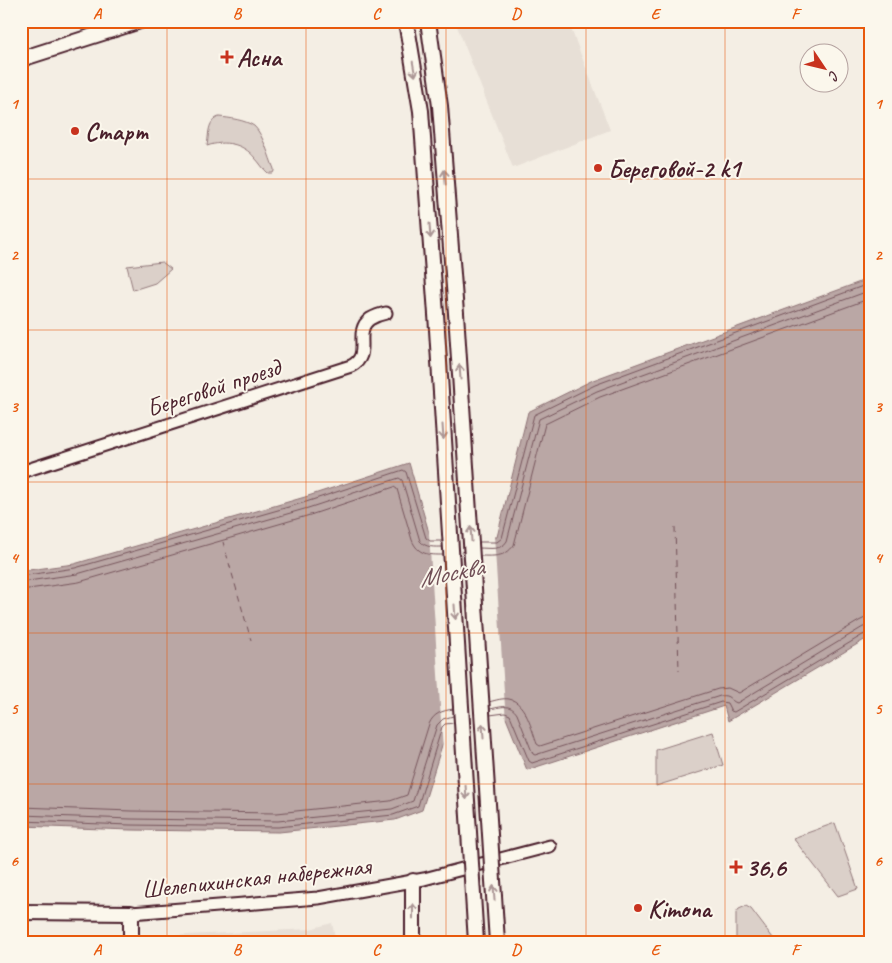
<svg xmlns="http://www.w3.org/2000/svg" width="892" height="963" font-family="Caveat,sans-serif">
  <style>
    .built { fill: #e7dfd6 }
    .green { fill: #dbd0c9; stroke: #92787a }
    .water { fill: #baa7a5; stroke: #8d7174 }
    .pier { fill: #f4eee4 }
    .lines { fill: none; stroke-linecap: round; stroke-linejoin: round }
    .shore { stroke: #77555c; stroke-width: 1 }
    .ferry { stroke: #714f56; stroke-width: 1; stroke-dasharray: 6 5; stroke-linecap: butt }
    .minor-casing { stroke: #4a1f2b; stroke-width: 15 }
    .tertiary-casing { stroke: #4a1f2b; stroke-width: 18 }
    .minor { stroke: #fbf7ec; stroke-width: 11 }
    .tertiary { stroke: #fbf7ec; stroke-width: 14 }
    .tertiary-bridge-casing { stroke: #4a1f2b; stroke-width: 18; stroke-linecap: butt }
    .tertiary-bridge { stroke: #fbf7ec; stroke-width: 14 }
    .oneway { stroke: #ab9695 }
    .grid { fill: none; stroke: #e8590c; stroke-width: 1; stroke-opacity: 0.55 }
    .poi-dot { fill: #c8321e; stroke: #fbf7ec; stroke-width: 2 }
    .labels { text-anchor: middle; stroke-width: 4; stroke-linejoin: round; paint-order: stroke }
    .poi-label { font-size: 25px; font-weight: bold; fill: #4a1f2b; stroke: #fbf7ec; text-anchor: start }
    .street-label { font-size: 25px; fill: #4a1f2b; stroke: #fbf7ec }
    .water-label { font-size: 26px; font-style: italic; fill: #714f56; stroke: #fbf7ec }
    .neatline { fill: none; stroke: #e8590c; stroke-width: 2 }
    .grid-label { font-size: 16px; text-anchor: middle; font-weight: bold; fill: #e8590c }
  </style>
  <rect width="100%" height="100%" fill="#f4eee4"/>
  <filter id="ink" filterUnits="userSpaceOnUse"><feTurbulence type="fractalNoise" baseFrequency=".02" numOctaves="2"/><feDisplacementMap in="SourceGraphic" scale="10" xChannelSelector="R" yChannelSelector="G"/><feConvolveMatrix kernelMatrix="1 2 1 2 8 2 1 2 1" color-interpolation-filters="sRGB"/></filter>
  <g filter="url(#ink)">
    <path class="built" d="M455,21H568L610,130L513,168Z
      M332,923L336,942H146V937L310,929Z"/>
    <path class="green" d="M219,117C230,118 245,120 254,126C263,134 269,157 274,169V171L273,173H268C263,169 260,163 255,158C243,143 224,140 207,146C209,135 207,121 219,117Z
      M162,262L171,269L155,283L133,290L127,266Z
      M713,732L723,765L656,786V750Z
      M835,823L858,889L838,896L793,838Z
      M746,906L751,909L776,942H736V913L739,909Z"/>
    <path class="water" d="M871,278V636L728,721L724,706L527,770L506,718L447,729L422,810L395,820L279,832L130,830L21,826V571L74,564L305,497L409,463L430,536L497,537L528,412L593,380Z"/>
    <path class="pier" d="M428,519L432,533L494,535L506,723L505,720L449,731L443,752Z"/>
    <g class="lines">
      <path class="shore" d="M479,542H497L502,538L534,415L595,385L871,283
        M479,548C490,548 501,551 507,541L539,419L597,391L871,290
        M480,556C493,556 505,558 514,545L545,424L600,397L871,298
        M21,576L75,568L306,502L403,470L406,472L426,538L430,541H442
        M21,582L77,574L308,508L399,478L402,480L420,541C426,548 434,547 443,547
        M21,590L79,582L310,515L394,487L397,489L412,540C418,555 429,555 443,555
        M489,702C496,700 503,698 509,699C526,702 532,731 537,744L540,746L718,689L728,688L739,693L859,621L865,618H871
        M490,709C501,707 510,703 517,714L533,754L535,755L720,696C730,694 730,701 737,703L863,627L871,626
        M490,715L505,713L510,715L529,761L532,763L721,702L727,703L731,711L734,712L866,633L871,632
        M21,807L131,811L277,813L390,801L407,795L429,724C434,713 442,711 453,709
        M21,815L131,819L278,821L392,809L413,801L437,725L443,719L453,716
        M21,821L130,825L278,827L393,815L418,806L442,727L445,724L454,723"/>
      <path class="ferry" d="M675,527L679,671
        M223,542L251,640"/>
      <g class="minor-casing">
        <path id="minor" d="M21,472L351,366C373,355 352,332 370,319C375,316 381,314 386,313
          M131,913L318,898L424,879L550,846"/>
      </g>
      <g class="tertiary-casing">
        <path id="tertiary" d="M406,21L421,111L436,314
          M428,21L440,106L456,313
          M21,59L140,21
          M413,881V942
          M21,912L131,913V942"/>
      </g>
      <use href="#minor" class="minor"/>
      <use href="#tertiary" class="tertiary"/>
      <g class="tertiary-bridge-casing">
        <path id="tertiary-bridge" d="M456,313L497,942
          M436,314L476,942"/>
      </g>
      <use href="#tertiary-bridge" class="tertiary-bridge"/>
    </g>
    <defs><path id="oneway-shaft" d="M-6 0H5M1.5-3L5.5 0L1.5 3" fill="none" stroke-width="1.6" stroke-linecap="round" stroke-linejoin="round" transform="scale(1.25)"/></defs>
    <g class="oneway">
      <use href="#oneway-shaft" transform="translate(414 69) rotate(80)"/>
      <use href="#oneway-shaft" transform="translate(445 177) rotate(-95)"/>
      <use href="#oneway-shaft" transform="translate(430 231) rotate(86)"/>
      <use href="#oneway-shaft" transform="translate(460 372) rotate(-94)"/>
      <use href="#oneway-shaft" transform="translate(443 432) rotate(86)"/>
      <use href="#oneway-shaft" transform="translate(471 534) rotate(-94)"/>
      <use href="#oneway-shaft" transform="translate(455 612) rotate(86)"/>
      <use href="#oneway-shaft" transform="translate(483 731) rotate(-94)"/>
      <use href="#oneway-shaft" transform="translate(466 792) rotate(86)"/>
      <use href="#oneway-shaft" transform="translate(494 893) rotate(-94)"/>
      <use href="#oneway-shaft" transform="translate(413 911) rotate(-90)"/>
    </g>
  </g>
  <path class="grid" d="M167,21V942M306,21V942M446,21V942M586,21V942M725,21V942M21,179H871M21,330H871M21,482H871M21,633H871M21,784H871"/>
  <g class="poi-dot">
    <path d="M224.5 49.5h5v5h5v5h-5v5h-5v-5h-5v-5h5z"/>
    <circle cx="75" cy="131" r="5"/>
    <circle cx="598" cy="168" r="5"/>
    <path d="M733.5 859.5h5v5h5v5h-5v5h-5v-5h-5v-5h5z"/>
    <circle cx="638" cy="908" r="5"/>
  </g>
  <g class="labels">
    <g class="poi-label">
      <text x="237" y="66">Асна</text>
      <text x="85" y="140">Старт</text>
      <text x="608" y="177">Береговой-2 k1</text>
      <text x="746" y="876">36,6</text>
      <text x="648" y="917">Kimona</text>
    </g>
    <g class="street-label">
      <text transform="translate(213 387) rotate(-18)" y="9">Береговой проезд</text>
      <text transform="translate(256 877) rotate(-6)" y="9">Шелепихинская набережная</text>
    </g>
    <g class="water-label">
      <text transform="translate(451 572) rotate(-11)" y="9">Москва</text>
    </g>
  </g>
  <rect width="892" height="963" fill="none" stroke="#fbf7ec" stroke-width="55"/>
  <g transform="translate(824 68) rotate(125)"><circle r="24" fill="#fbf7ec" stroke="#b4a19f"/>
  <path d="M0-4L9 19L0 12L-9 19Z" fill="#c8321e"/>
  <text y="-8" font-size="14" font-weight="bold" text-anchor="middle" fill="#4a1f2b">С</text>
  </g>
  <rect x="28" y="28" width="836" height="908" class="neatline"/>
  <g class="grid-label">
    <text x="97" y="19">A</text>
    <text x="237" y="19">B</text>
    <text x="376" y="19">C</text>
    <text x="516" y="19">D</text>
    <text x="655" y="19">E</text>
    <text x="795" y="19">F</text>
    <text x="14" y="109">1</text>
    <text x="878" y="109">1</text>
    <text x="14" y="260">2</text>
    <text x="878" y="260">2</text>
    <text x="14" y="412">3</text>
    <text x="878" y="412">3</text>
    <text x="14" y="563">4</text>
    <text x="878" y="563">4</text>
    <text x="14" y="714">5</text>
    <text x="878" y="714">5</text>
    <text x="14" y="866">6</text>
    <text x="878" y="866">6</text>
    <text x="97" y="955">A</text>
    <text x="237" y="955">B</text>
    <text x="376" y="955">C</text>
    <text x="516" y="955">D</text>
    <text x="655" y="955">E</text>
    <text x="795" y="955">F</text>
  </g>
</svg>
